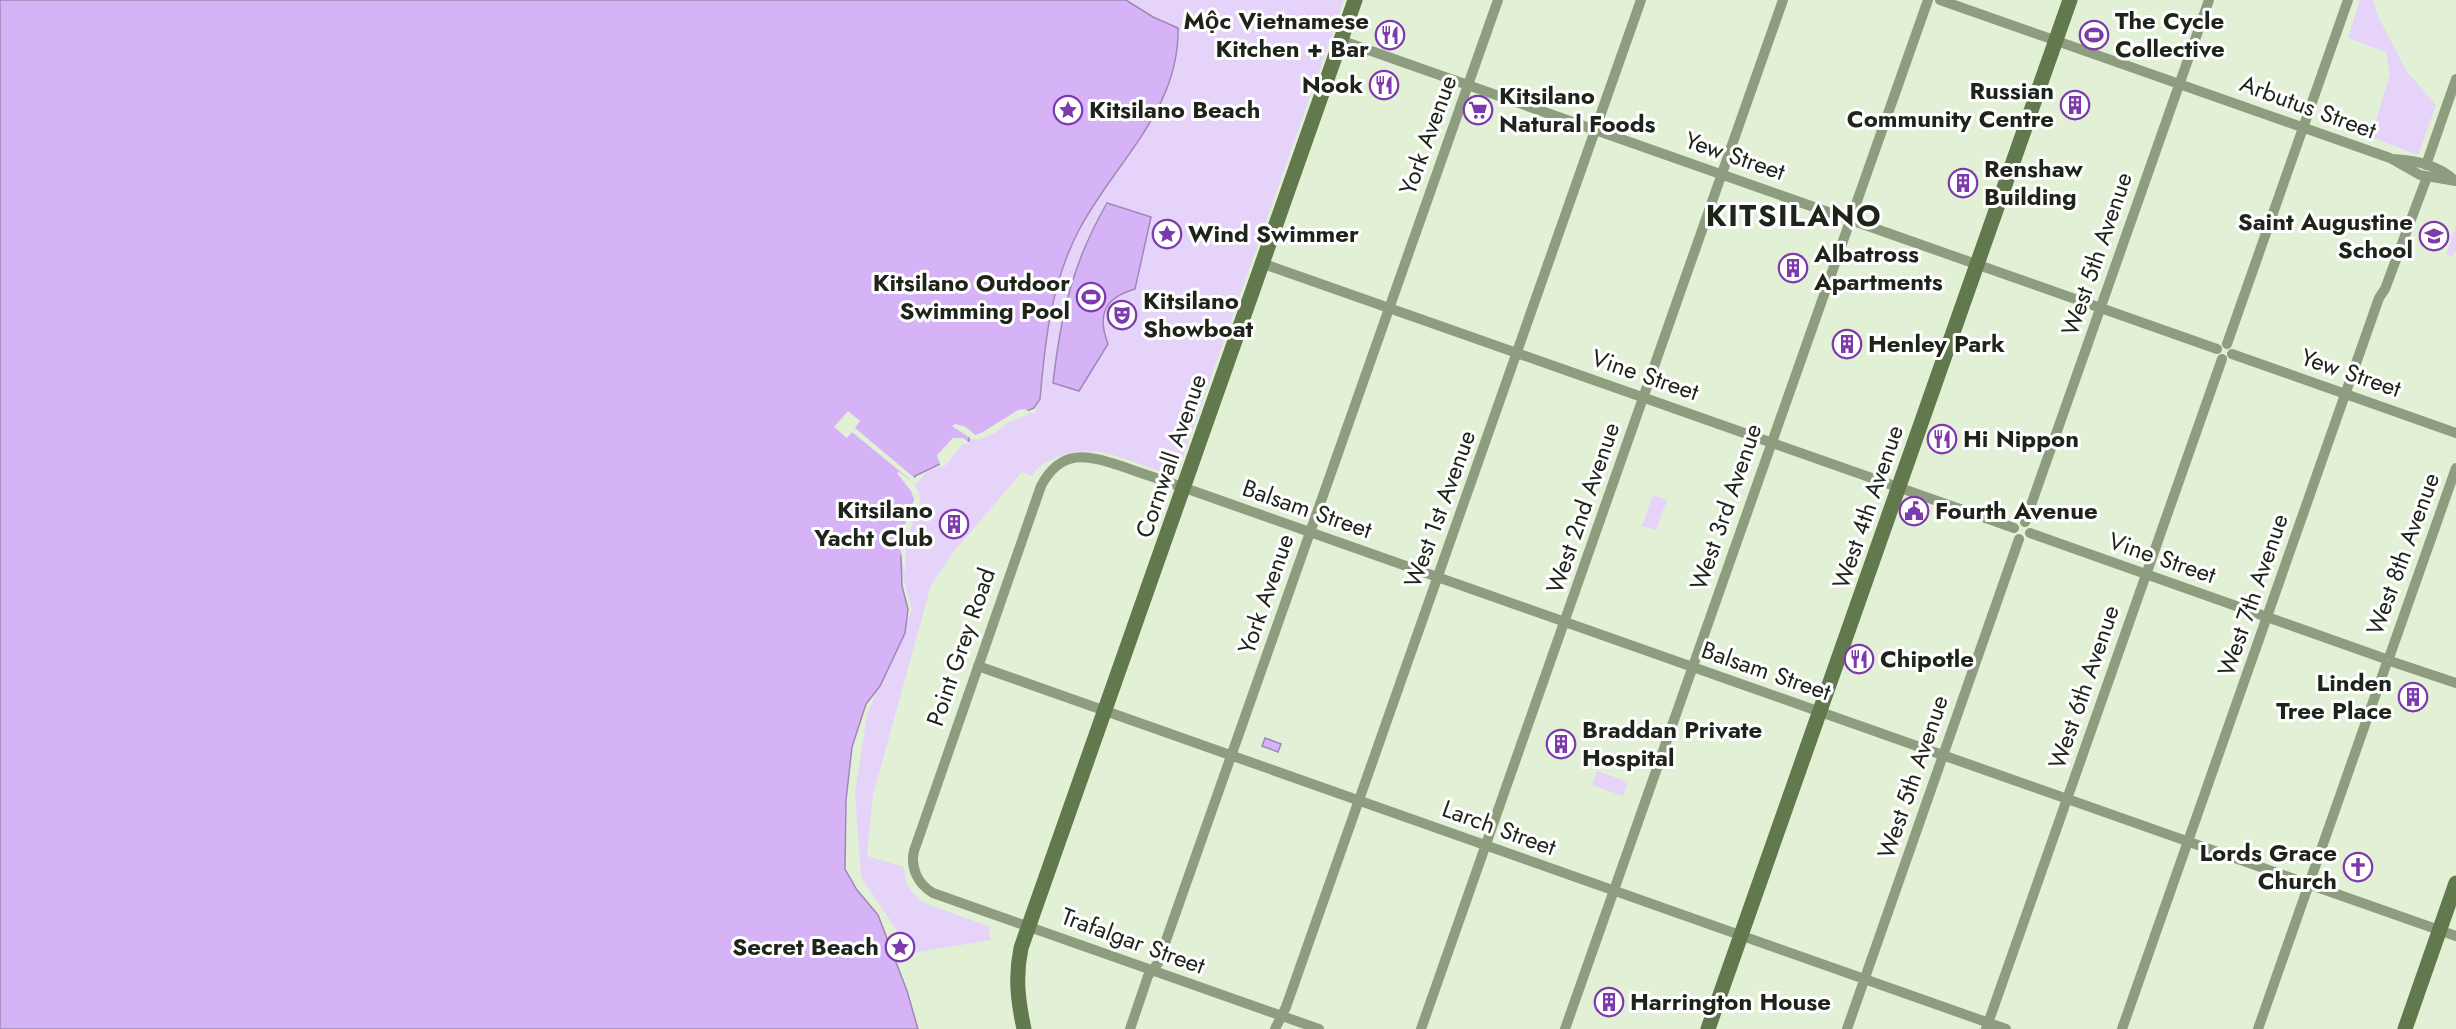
<svg xmlns="http://www.w3.org/2000/svg" width="2456" height="1029" font-family="Jost,sans-serif">
  <style>
    .green { fill: #e6d3f9 }
    .water { fill: #d6b3f7; stroke: #9f88b5; stroke-width: 1.5 }
    .pier { fill: #e2f0d6 }
    .lines { fill: none; stroke-linecap: round; stroke-linejoin: round }
    .street { stroke: #8e9d80; stroke-width: 10 }
    .secondary { stroke: #62784d; stroke-width: 15 }
    .labels { text-anchor: middle; stroke-width: 6; stroke-linejoin: round; paint-order: stroke }
    .poi-label { font-size: 24px; font-weight: bold; fill: #1f241b; stroke: #fff; text-anchor: start }
    .street-label { font-size: 24px; fill: #1f241b; stroke: #fff }
    .district-label { font-size: 30px; font-weight: bold; letter-spacing: 1.5px; fill: #1f241b; stroke: #fff }
  </style>
  <rect width="100%" height="100%" fill="#e2f0d6"/>
  <path class="green" d="M1126,0H1344L1177,474L1169,475C1132,462 1095,441 1057,457C1046,462 1039,465 1032,476L1022,472L955,550L931,585L873,795L867,856L904,867C903,883 912,894 924,903L988,926L991,940L912,953L861,877L855,793L867,715L890,656L912,610L899,561L911,489L963,433L1026,412L1035,414L1040,399L1048,324L1056,289L1069,251L1092,207L1165,96L1176,64L1178,28L1153,17Z
    M2360,0H2373L2377,14L2407,72L2436,105L2418,155L2371,137L2390,74L2386,52L2348,38Z
    M2456,226V250L2452,256L2446,254Z
    M1653,495L1667,500L1656,530L1642,526Z
    M1597,771L1628,782L1623,796L1592,785Z"/>
  <path class="water" d="M0,0H1126L1153,17L1178,28C1180,110 1114,163 1079,230C1051,283 1045,341 1040,399L1034,408L1006,420L994,431L969,437V441L961,443L944,462L915,476L912,483L916,493L903,541L901,558L902,586L908,609L905,633L880,686L866,704L852,747L846,800L845,869L857,890L878,915L907,991L918,1029H0Z
    M1107,203L1151,217L1135,289C1104,298 1097,315 1108,344L1079,391L1053,383C1061,314 1072,264 1107,203Z
    M1265,738L1281,744L1278,752L1262,746Z"/>
  <path class="pier" d="M1025,409L1031,413L1007,423L995,433L980,439H973V440L952,426L955,424L966,427L975,435L983,432L1018,410Z
    M848,411L860,421L855,428L917,480L914,485L919,492L920,503L906,542L905,575L899,541L914,499L911,491L897,473L899,472L913,482L852,432L847,438L834,427Z
    M953,438H963L970,443L962,445L946,465L941,468L937,455Z"/>
  <g class="lines">
    <path class="street" d="M1940,0L2390,158L2420,175L2456,181
      M1340,40L2217,349
      M2392,159C2414,160 2439,165 2455,181
      M2426,165L2456,79
      M1261,263L2014,528
      M2227,344L2348,0
      M2232,354L2456,433
      M2025,522L2209,0
      M2030,533L2383,658
      M2390,655L2456,468
      M2393,662L2456,683
      M978,666L2006,1029
      M1130,1029L1148,976L1158,963L1498,0
      M1275,1029L1286,1007L1641,0
      M1319,1029L933,893C918,884 910,868 914,851L1041,486C1061,448 1087,455 1121,466C1135,471 1150,476 1165,481L2456,936
      M1421,1029L1783,0
      M1565,1029L1928,0
      M1847,1029L2019,539
      M1986,1029L2222,359
      M2122,1029L2379,298L2385,289L2427,177
      M2258,1029L2386,665"/>
    <path class="secondary" d="M1024,1029C1018,1001 1015,977 1021,948L1355,0
      M1708,1029L2070,0
      M2405,1029L2456,883"/>
  </g>
  <defs>
    <g id="restaurant-ring" transform="scale(1.5)"><circle r="9.5" fill="#fff" stroke="#7d3aad" stroke-width="1.5"/><path d="M-5-6h1v4h1v-4h1v4h1v-4h1v5L-1.5 .5V6h-2V.5L-5-1ZM5-6V6H3V1.5H1.5Q1.5-4 5-6Z" fill="#7d3aad"/></g>
    <g id="stadium-ring" transform="scale(1.5)"><circle r="9.5" fill="#fff" stroke="#7d3aad" stroke-width="1.5"/><path d="M0-5a6.5 5 0 1 0 0 10a6.5 5 0 1 0 0-10ZM-3.5-1.8h7v3.6h-7Z" fill="#7d3aad"/></g>
    <g id="building-ring" transform="scale(1.5)"><circle r="9.5" fill="#fff" stroke="#7d3aad" stroke-width="1.5"/><path d="M-4-6H4V6H1V3H-1V6H-4ZM-2.5-4.3h1.7v1.8h-1.7ZM.8-4.3h1.7v1.8H.8ZM-2.5-1h1.7V.8h-1.7ZM.8-1h1.7V.8H.8Z" fill="#7d3aad"/></g>
    <g id="sight-ring" transform="scale(1.5)"><circle r="9.5" fill="#fff" stroke="#7d3aad" stroke-width="1.5"/><path d="M0-6L1.8-2.2L6-1.7L2.9 1.2L3.7 5.4L0 3.3L-3.7 5.4L-2.9 1.2L-6-1.7L-1.8-2.2Z" fill="#7d3aad"/></g>
    <g id="supermarket-ring" transform="scale(1.5)"><circle r="9.5" fill="#fff" stroke="#7d3aad" stroke-width="1.5"/><path d="M-6-5.5h2.5l.6 2H6L4.5 2H-2.5L-4.4-4H-6ZM-1.5 3.2a1.3 1.3 0 1 0 .1 0ZM3 3.2a1.3 1.3 0 1 0 .1 0Z" fill="#7d3aad"/></g>
    <g id="school-ring" transform="scale(1.5)"><circle r="9.5" fill="#fff" stroke="#7d3aad" stroke-width="1.5"/><path d="M0-5L7-2L0 1L-7-2ZM-4 1L0 2.5L4 1V4Q0 6-4 4Z" fill="#7d3aad"/></g>
    <g id="theatre-ring" transform="scale(1.5)"><circle r="9.5" fill="#fff" stroke="#7d3aad" stroke-width="1.5"/><path d="M-5-5.5Q0-4 5-5.5V0Q5 5 0 6Q-5 5-5 0ZM-3.3-2.5H-1v1.5H-3.3ZM1-2.5H3.3v1.5H1ZM-2.8 1Q0 5.5 2.8 1Z" fill="#7d3aad"/></g>
    <g id="civic-ring" transform="scale(1.5)"><circle r="9.5" fill="#fff" stroke="#7d3aad" stroke-width="1.5"/><path d="M-.6-6.5H3V-4.5H.6V-3L4-1V1h2V6H-6V1h2V-1L-.6-3ZM-1.2 2.5V6h2.4V2.5Z" fill="#7d3aad"/></g>
    <g id="church-ring" transform="scale(1.5)"><circle r="9.5" fill="#fff" stroke="#7d3aad" stroke-width="1.5"/><path d="M-1.2-6h2.4v3.5h3.3v2.4h-3.3V6h-2.4V-.1h-3.3v-2.4h3.3Z" fill="#7d3aad"/></g>
  </defs>
  <g fill-rule="evenodd">
    <use href="#restaurant-ring" x="1390" y="35"/>
    <use href="#stadium-ring" x="2094" y="35"/>
    <use href="#restaurant-ring" x="1384" y="85"/>
    <use href="#building-ring" x="2075" y="105"/>
    <use href="#sight-ring" x="1068" y="110"/>
    <use href="#supermarket-ring" x="1478" y="110"/>
    <use href="#building-ring" x="1963" y="183"/>
    <use href="#sight-ring" x="1167" y="234"/>
    <use href="#school-ring" x="2434" y="236"/>
    <use href="#building-ring" x="1793" y="268"/>
    <use href="#stadium-ring" x="1091" y="297"/>
    <use href="#theatre-ring" x="1122" y="315"/>
    <use href="#building-ring" x="1847" y="344"/>
    <use href="#restaurant-ring" x="1942" y="439"/>
    <use href="#civic-ring" x="1914" y="511"/>
    <use href="#building-ring" x="954" y="524"/>
    <use href="#restaurant-ring" x="1859" y="659"/>
    <use href="#building-ring" x="2413" y="697"/>
    <use href="#building-ring" x="1561" y="744"/>
    <use href="#church-ring" x="2358" y="867"/>
    <use href="#sight-ring" x="900" y="947"/>
    <use href="#building-ring" x="1609" y="1002"/>
  </g>
  <g class="labels">
    <g class="poi-label">
      <text x="1369" y="29" text-anchor="end">Mộc Vietnamese<tspan x="1369" dy="28">Kitchen + Bar</tspan></text>
      <text x="2115" y="29">The Cycle<tspan x="2115" dy="28">Collective</tspan></text>
      <text x="1363" y="93" text-anchor="end">Nook</text>
      <text x="2054" y="99" text-anchor="end">Russian<tspan x="2054" dy="28">Community Centre</tspan></text>
      <text x="1499" y="104">Kitsilano<tspan x="1499" dy="28">Natural Foods</tspan></text>
      <text x="1089" y="118">Kitsilano Beach</text>
      <text x="1984" y="177">Renshaw<tspan x="1984" dy="28">Building</tspan></text>
      <text x="2413" y="230" text-anchor="end">Saint Augustine<tspan x="2413" dy="28">School</tspan></text>
      <text x="1188" y="242">Wind Swimmer</text>
      <text x="1814" y="262">Albatross<tspan x="1814" dy="28">Apartments</tspan></text>
      <text x="1070" y="291" text-anchor="end">Kitsilano Outdoor<tspan x="1070" dy="28">Swimming Pool</tspan></text>
      <text x="1143" y="309">Kitsilano<tspan x="1143" dy="28">Showboat</tspan></text>
      <text x="1868" y="352">Henley Park</text>
      <text x="1963" y="447">Hi Nippon</text>
      <text x="933" y="518" text-anchor="end">Kitsilano<tspan x="933" dy="28">Yacht Club</tspan></text>
      <text x="1935" y="519">Fourth Avenue</text>
      <text x="1880" y="667">Chipotle</text>
      <text x="2392" y="691" text-anchor="end">Linden<tspan x="2392" dy="28">Tree Place</tspan></text>
      <text x="1582" y="738">Braddan Private<tspan x="1582" dy="28">Hospital</tspan></text>
      <text x="2337" y="861" text-anchor="end">Lords Grace<tspan x="2337" dy="28">Church</tspan></text>
      <text x="879" y="955" text-anchor="end">Secret Beach</text>
      <text x="1630" y="1010">Harrington House</text>
    </g>
    <g class="street-label">
      <text transform="translate(2308 107) rotate(20)" y="8">Arbutus Street</text>
      <text transform="translate(1428 135) rotate(-70)" y="8">York Avenue</text>
      <text transform="translate(1735 156) rotate(19)" y="8">Yew Street</text>
      <text transform="translate(2097 254) rotate(-71)" y="8">West 5th Avenue</text>
      <text transform="translate(2351 373) rotate(19)" y="8">Yew Street</text>
      <text transform="translate(1645 375) rotate(19)" y="8">Vine Street</text>
      <text transform="translate(1171 456) rotate(-71)" y="8">Cornwall Avenue</text>
      <text transform="translate(1726 507) rotate(-71)" y="8">West 3rd Avenue</text>
      <text transform="translate(1868 507) rotate(-71)" y="8">West 4th Avenue</text>
      <text transform="translate(1583 508) rotate(-71)" y="8">West 2nd Avenue</text>
      <text transform="translate(1307 509) rotate(19)" y="8">Balsam Street</text>
      <text transform="translate(1440 509) rotate(-70)" y="8">West 1st Avenue</text>
      <text transform="translate(2403 554) rotate(-70)" y="8">West 8th Avenue</text>
      <text transform="translate(2162 558) rotate(19)" y="8">Vine Street</text>
      <text transform="translate(1266 594) rotate(-71)" y="8">York Avenue</text>
      <text transform="translate(2253 595) rotate(-71)" y="8">West 7th Avenue</text>
      <text transform="translate(961 647) rotate(-71)" y="8">Point Grey Road</text>
      <text transform="translate(1766 671) rotate(19)" y="8">Balsam Street</text>
      <text transform="translate(2084 687) rotate(-71)" y="8">West 6th Avenue</text>
      <text transform="translate(1913 777) rotate(-71)" y="8">West 5th Avenue</text>
      <text transform="translate(1499 828) rotate(20)" y="8">Larch Street</text>
      <text transform="translate(1133 941) rotate(20)" y="8">Trafalgar Street</text>
    </g>
    <g class="district-label">
      <text x="1794" y="226">KITSILANO</text>
    </g>
  </g>
</svg>
